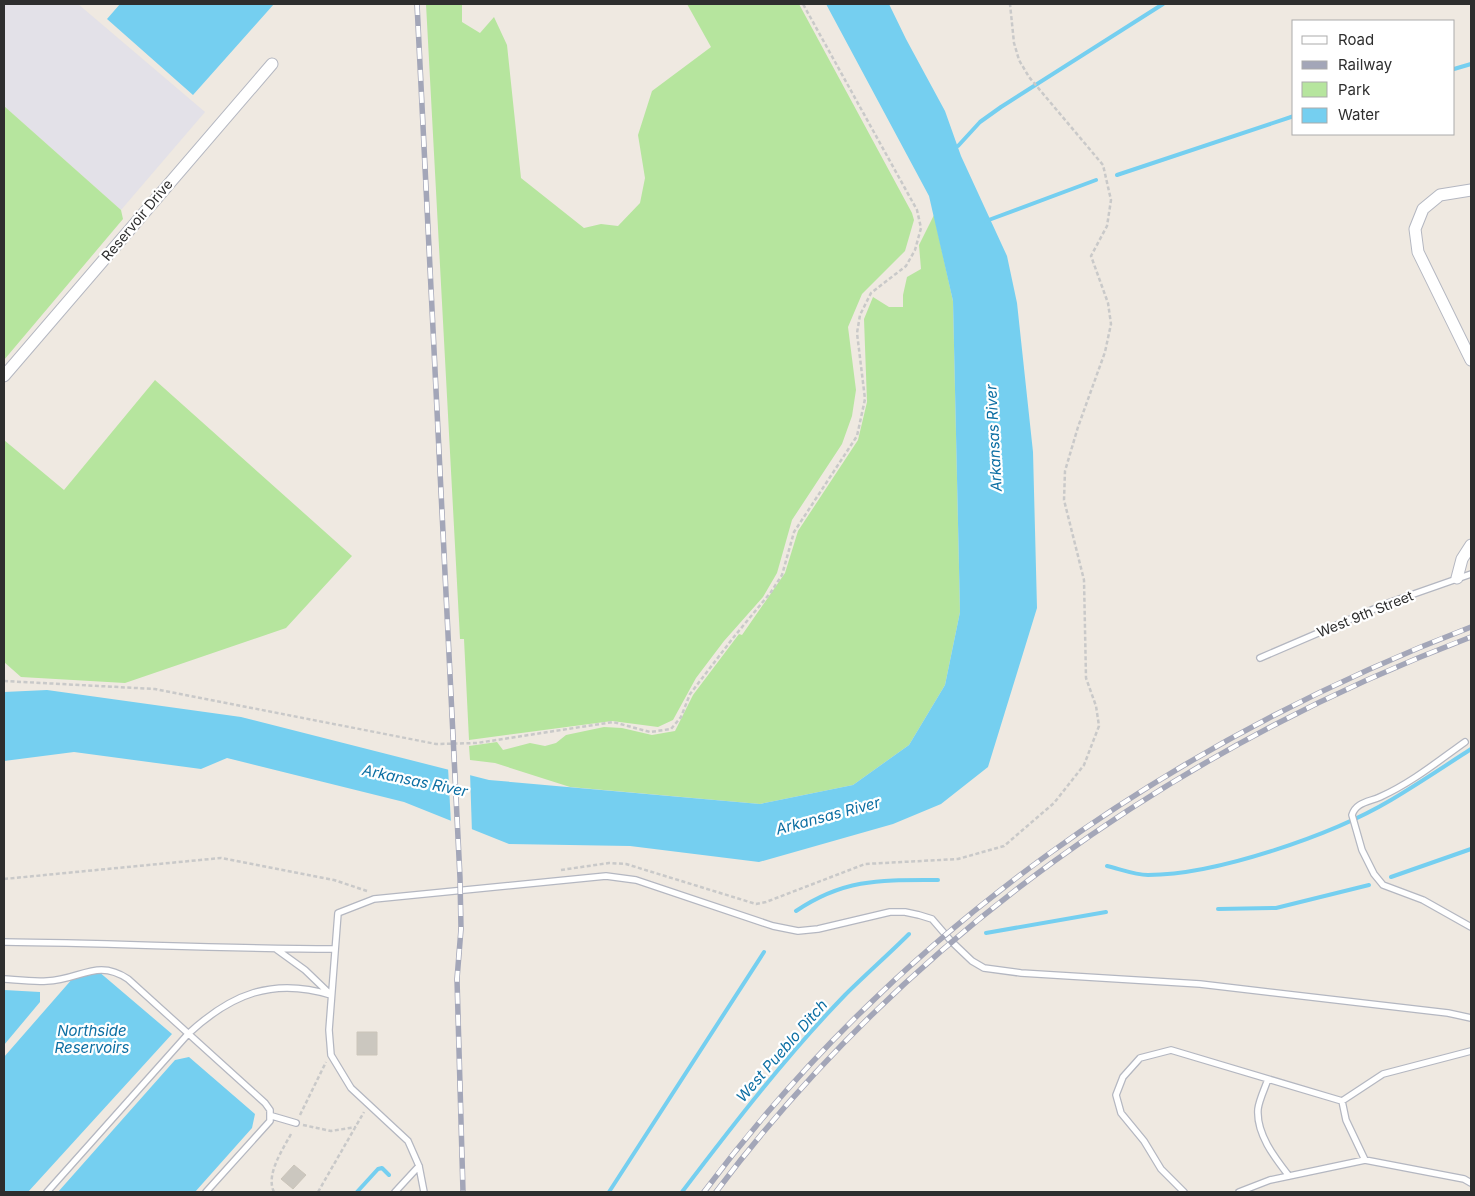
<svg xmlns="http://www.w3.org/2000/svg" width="1475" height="1196" font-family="Inter,sans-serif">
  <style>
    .industrial { fill: #e3e1e8 }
    .green { fill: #b6e59e }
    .water { fill: #75cff0 }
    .pier { fill: #efe9e1 }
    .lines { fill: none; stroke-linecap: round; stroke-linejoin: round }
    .stream { stroke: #75cff0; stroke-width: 4 }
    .building { fill: #cbc7bf; stroke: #cbc5ba }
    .service-casing { stroke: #b4b7c1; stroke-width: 8 }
    .minor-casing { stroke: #b4b7c1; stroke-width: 13 }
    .path { stroke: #c9c9c9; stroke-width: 2.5; stroke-dasharray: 4 2.5; stroke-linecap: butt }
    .service { stroke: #fff; stroke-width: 5.5 }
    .minor { stroke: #fff; stroke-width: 11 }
    .rail-casing { stroke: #a3a6b8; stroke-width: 5.5 }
    .rail { stroke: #fff; stroke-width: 4; stroke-dasharray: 11; stroke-linecap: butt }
    .labels { text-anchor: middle; stroke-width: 4.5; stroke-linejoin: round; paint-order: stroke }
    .street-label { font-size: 14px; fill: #2e2e2e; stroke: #fff }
    .water-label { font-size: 15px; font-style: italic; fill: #0d6fa3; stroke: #fff }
  </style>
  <rect width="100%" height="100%" fill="#efe9e1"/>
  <path class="industrial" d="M4,4H78L205,112L121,210L4,106Z"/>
  <path class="green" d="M426,4H462V22L480,33L494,17L507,45L521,178L584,228L601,224L618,226L640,203L645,178L638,135L652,91L711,47L687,4H799L912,213L914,220L905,251L862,294L848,327L856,390L852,416L842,444L792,520L777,573L763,597L724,641L696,678L673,720L658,727L612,721L469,740L464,639H460Z
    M4,106L121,210L123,219L4,360Z
    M934,215L953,301L960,612L945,685L909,745L853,785L760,804L570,787L495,763L470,760L469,746L497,742L503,750L530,743L545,746L556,743L566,735L604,727L622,728L652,735L675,731L693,695L739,634L742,635L785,573L798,531L858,440L867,402L864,319L873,297L889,307H903V295L907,277L921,269L919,245Z
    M155,380L352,556L286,628L125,683L21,677L4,662V440L64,490Z"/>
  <path class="water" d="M120,4H274L193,95L107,19Z
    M826,4H889L906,39L945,111L961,156L1007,256L1017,303L1033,452L1037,608L988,767L941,804L893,824L759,862L630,846L509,844L404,802L227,758L201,769L74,752L4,761V692L47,690L241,717L489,780L760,804L853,785L909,745L945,685L960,612L953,301L929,196Z
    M98,971L172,1034L28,1192H4V1057L73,978Z
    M4,990L40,992V1002L4,1045Z
    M189,1057L255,1114L252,1128L195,1192H58L175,1060Z"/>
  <path class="pier" d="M448,767L470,772L472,833L451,824Z"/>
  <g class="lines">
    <path class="stream" d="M1454,69L1471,64
      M958,146L980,122L1001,107L1163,4
      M1117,175L1294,116
      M986,221L1096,180
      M1107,866C1120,869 1135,875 1148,875C1216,875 1332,835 1391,800C1418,784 1445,766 1471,749
      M1391,877L1471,849
      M1218,909L1276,908L1369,885
      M796,911C845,878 882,880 938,880
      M986,933L1106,912
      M357,1192L378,1169L382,1168L389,1175
      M609,1192L764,952
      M682,1192C733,1125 786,1056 845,995C866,974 888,955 909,934"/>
  </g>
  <path class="building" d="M357,1032H377V1055H357Z
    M294,1165L306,1175L293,1189L281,1179Z"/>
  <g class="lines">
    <g class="service-casing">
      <path id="service" d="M1260,658L1388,603L1471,574
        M1465,742C1437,762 1411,783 1380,797C1369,802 1356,802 1352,815L1362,850L1374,874L1383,885L1423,900L1471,927
        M4,942C114,943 224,949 334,949
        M4,979C18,980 33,982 47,981C80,980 97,958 128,979L265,1103L270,1110V1121L206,1192
        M1268,1079C1265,1088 1259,1100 1258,1109C1256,1134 1275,1158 1289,1176
        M1342,1101L1346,1120L1365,1160
        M272,1116L296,1123
        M47,1192L188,1034C231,994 273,977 331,995L305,970L276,949
        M395,1192L419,1166
        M424,1192L419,1166L408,1141L351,1088L331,1055L329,1030L338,913L374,899L606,876L636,880L773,926L798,931L818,929L890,912H905L919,915L932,919L951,941L972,961L984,968L1021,973L1200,984L1448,1013L1471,1018
        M1184,1192L1161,1169L1144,1141L1121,1113L1116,1095L1123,1077L1140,1058L1171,1050L1342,1101L1383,1074L1471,1051
        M1239,1192L1270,1180L1365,1160L1464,1179L1471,1183"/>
    </g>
    <g class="minor-casing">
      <path id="minor" d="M1471,190L1440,195L1423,209L1415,229L1418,252L1471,360
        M4,376L272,64
        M1457,578L1462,559L1471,545"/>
    </g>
    <path class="path" d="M4,681L155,689L436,744L477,743L613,722L650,732L671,729L681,717L690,694L733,638L771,592L782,575L794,532L857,436L865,399L857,333L860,315L871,293L906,266L915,250L921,228L917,210L803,4
      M561,870L609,863L626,864L756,904L766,902L865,864L958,859L1004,846L1054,803L1084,765L1099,726L1096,706L1086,678L1084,580L1064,500L1065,471L1078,427L1105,352L1111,324L1108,303L1091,256L1107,226L1111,200L1103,165L1029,77L1019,60L1014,43L1010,4
      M4,879L221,858L334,880L367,891
      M300,1115L326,1062
      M303,1125L331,1131L356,1127
      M274,1192C265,1174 284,1148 292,1132
      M318,1192L364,1112"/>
    <use href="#service" class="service"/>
    <use href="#minor" class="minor"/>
    <g class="rail-casing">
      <path id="rail" d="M417,4L460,878L461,929L457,979L463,1192
        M704,1192C898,931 1169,743 1471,627
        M716,1192C907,938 1175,749 1471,637"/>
    </g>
    <use href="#rail" class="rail"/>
  </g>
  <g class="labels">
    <g class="street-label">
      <text transform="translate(137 220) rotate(-50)" y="5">Reservoir Drive</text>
      <text transform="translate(1365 614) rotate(-22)" y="5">West 9th Street</text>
    </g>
    <g class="water-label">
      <text transform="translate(994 438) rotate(-93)" y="5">Arkansas River</text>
      <text transform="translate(415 781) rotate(12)" y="5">Arkansas River</text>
      <text transform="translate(828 816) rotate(-15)" y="5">Arkansas River</text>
      <text x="92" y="1036">Northside<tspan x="92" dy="17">Reservoirs</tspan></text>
      <text transform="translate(782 1051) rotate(-49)" y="5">West Pueblo Ditch</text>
    </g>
  </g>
  <rect width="1475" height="1196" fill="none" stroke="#2e2e2e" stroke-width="10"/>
  <rect x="1292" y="20" width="162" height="115" fill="#ffffff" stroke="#ababab"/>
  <rect x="1302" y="36" width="25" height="8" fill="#ffffff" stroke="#ababab"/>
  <text x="1338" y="45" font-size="15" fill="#2e2e2e">Road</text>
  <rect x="1302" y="61" width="25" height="8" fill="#a3a6b8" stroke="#ababab"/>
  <text x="1338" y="70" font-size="15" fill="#2e2e2e">Railway</text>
  <rect x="1302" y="82" width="25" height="15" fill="#b6e59e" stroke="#ababab"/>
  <text x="1338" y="95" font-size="15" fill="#2e2e2e">Park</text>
  <rect x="1302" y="108" width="25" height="15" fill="#75cff0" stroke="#ababab"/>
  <text x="1338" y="120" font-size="15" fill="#2e2e2e">Water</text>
</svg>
